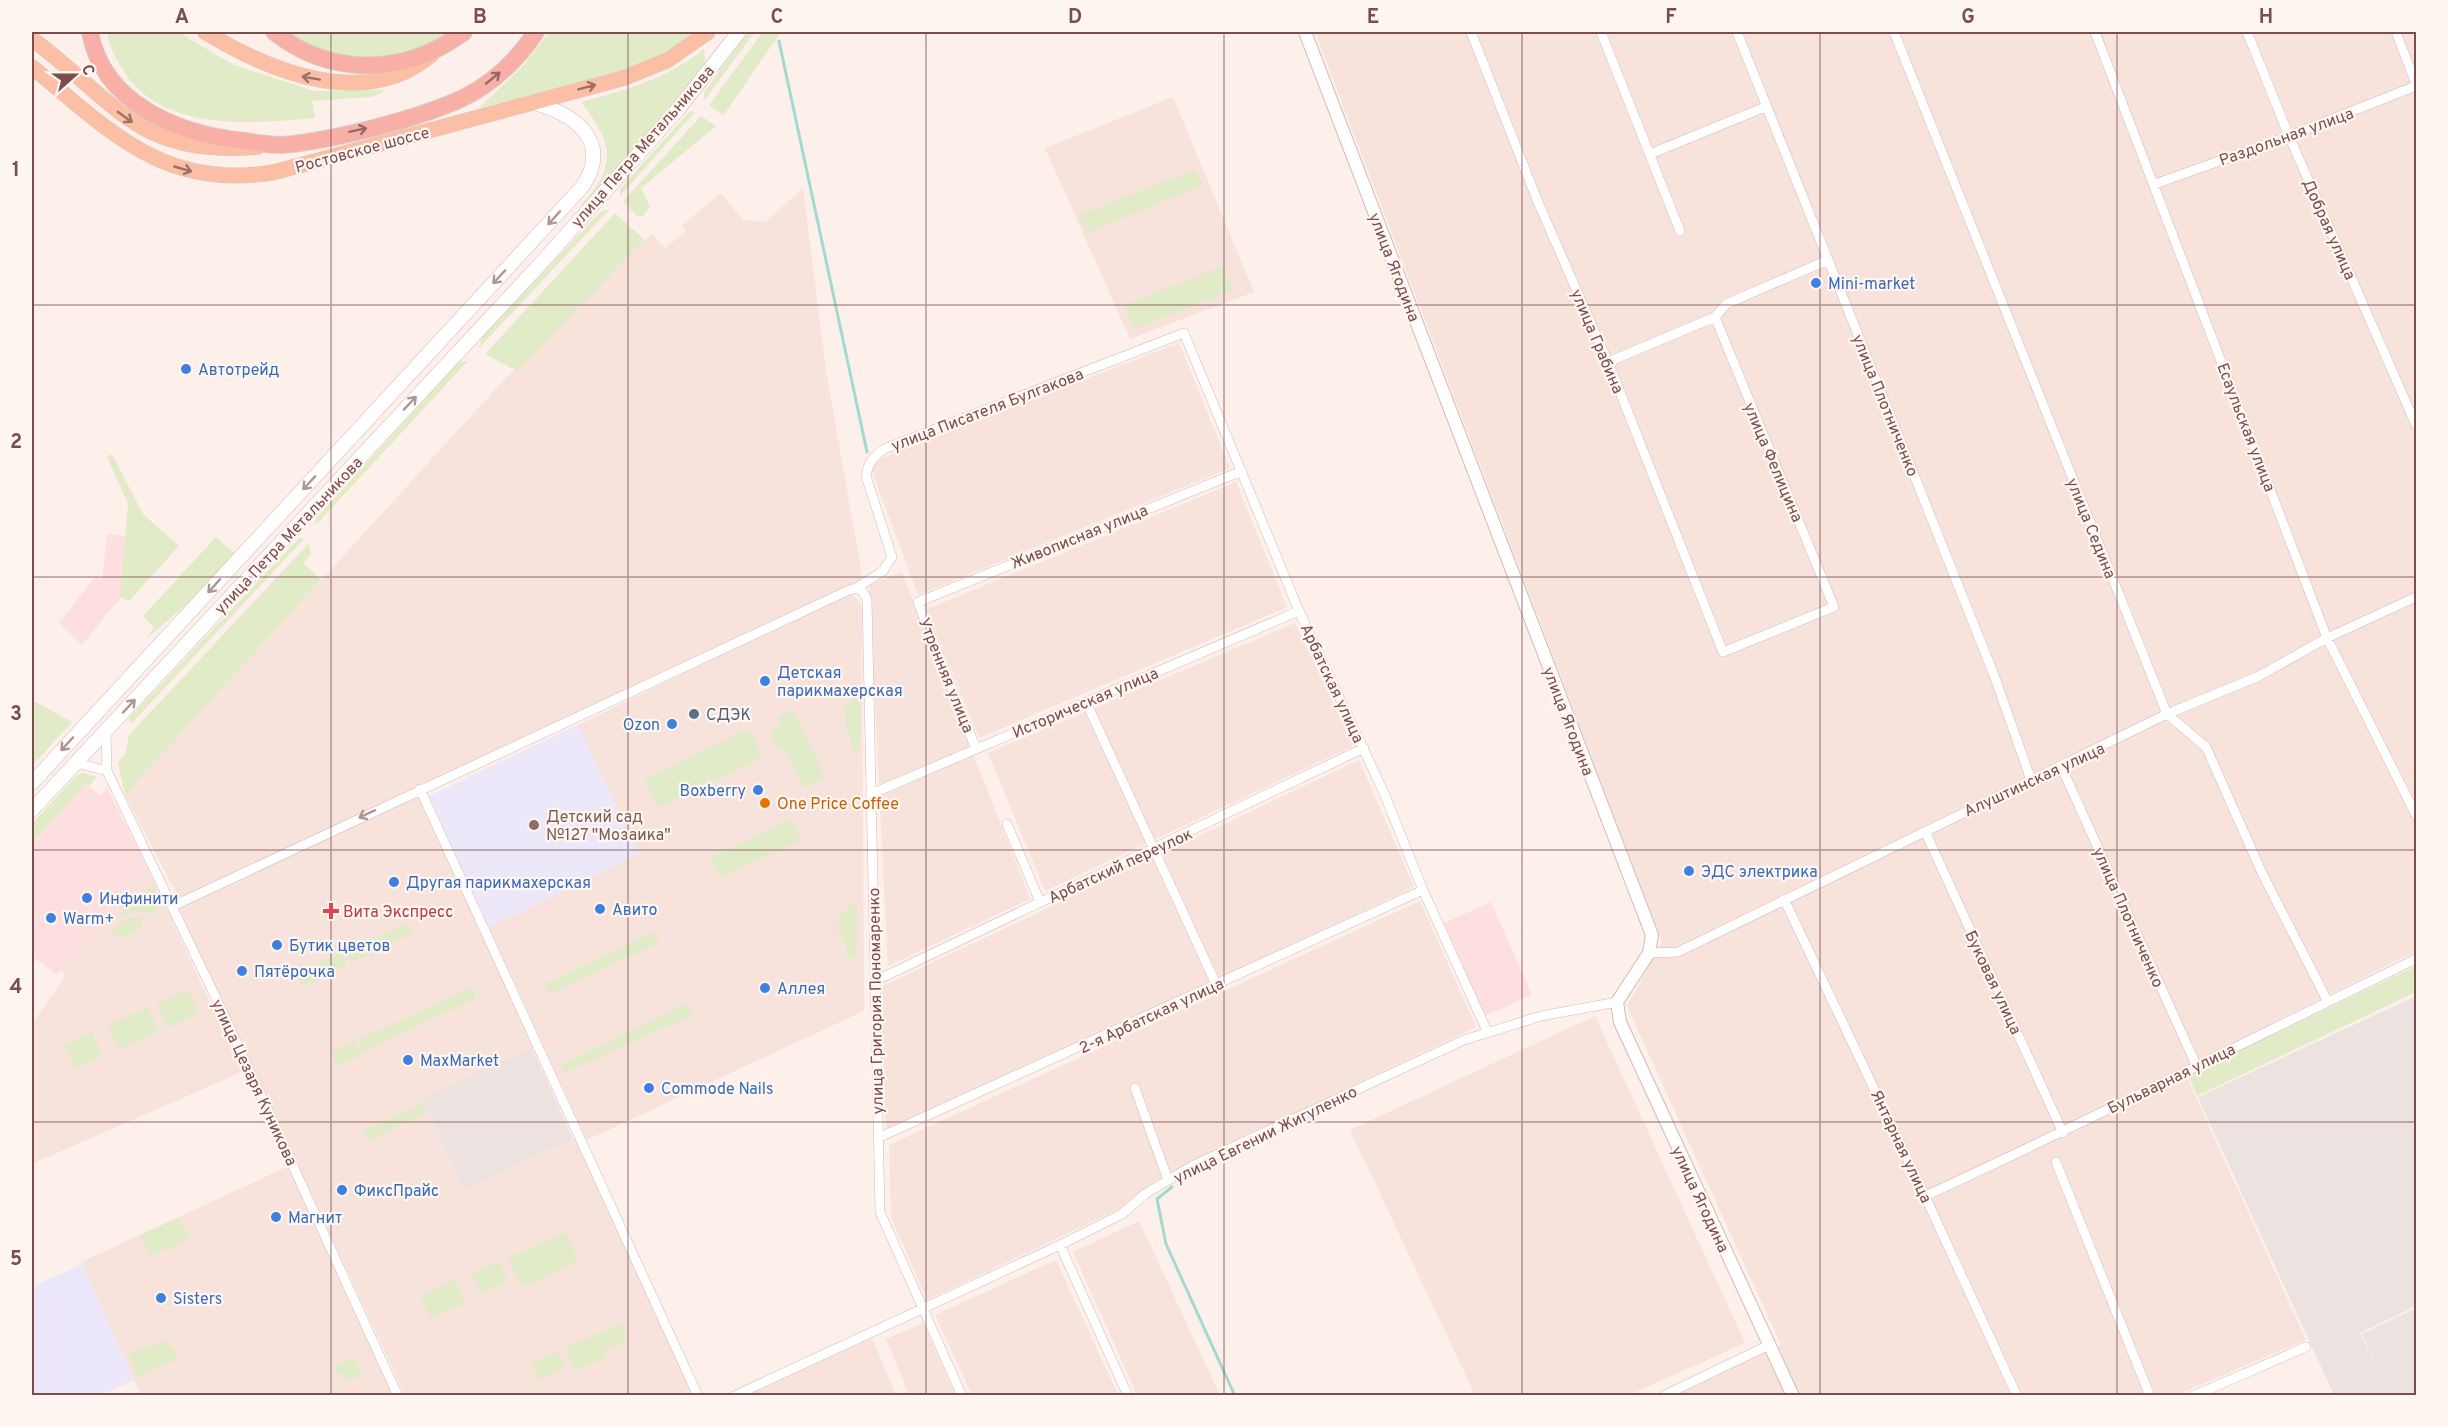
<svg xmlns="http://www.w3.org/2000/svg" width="2448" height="1427" font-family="Overpass,sans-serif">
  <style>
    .residential { fill: #f7e2dc }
    .commercial { fill: #fddfdf }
    .industrial { fill: #ece2e0 }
    .education { fill: #ede7fa }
    .green { fill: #e2ebc8 }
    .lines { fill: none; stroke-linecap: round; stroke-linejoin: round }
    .stream { stroke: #a4d9d1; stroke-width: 3 }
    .minor-casing { stroke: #d4b9b5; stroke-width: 10 }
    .tertiary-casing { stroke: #d4b9b5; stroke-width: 14 }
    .secondary-casing { stroke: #d7b6b2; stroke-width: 15 }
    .primary-casing { stroke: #d9cdcd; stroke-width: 16 }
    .trunk-casing { stroke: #d9cdcd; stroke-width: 18 }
    .minor { stroke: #fff; stroke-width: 9 }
    .tertiary { stroke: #fff; stroke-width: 12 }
    .secondary { stroke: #fff; stroke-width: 14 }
    .primary { stroke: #fabfa4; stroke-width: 15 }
    .trunk { stroke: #f8b0a6; stroke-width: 16 }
    .oneway { stroke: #a07067 }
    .oneway2 { stroke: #996663 }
    .oneway3 { stroke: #af9594 }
    .grid { fill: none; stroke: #794e4d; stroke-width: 1.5; stroke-opacity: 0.55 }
    .shop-dot { fill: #3f7fe0; stroke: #fff5f1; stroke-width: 2 }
    .service-dot { fill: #5c6f8a; stroke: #fff5f1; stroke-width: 2 }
    .food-dot { fill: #e8710a; stroke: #fff5f1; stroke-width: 2 }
    .education-dot { fill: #8d6e63; stroke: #fff5f1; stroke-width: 2 }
    .health-dot { fill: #e0444e; stroke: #fff5f1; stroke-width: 2 }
    .labels { text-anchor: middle; stroke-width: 4.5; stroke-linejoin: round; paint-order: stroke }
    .street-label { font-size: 16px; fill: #794e4d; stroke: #fff5f1 }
    .shop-label { font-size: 16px; fill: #366cbe; stroke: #fff5f1; text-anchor: start }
    .service-label { font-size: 16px; fill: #4e5e75; stroke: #fff5f1; text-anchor: start }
    .food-label { font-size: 16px; fill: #c56008; stroke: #fff5f1; text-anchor: start }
    .education-label { font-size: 16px; fill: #785e54; stroke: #fff5f1; text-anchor: start }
    .health-label { font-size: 16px; fill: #be3a42; stroke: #fff5f1; text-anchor: start }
    .neatline { fill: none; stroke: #794e4d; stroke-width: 2 }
    .grid-label { font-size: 20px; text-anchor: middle; font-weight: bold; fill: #794e4d }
  </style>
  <rect width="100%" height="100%" fill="#fdf0eb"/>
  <path class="residential" d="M1315,32H2416V951L2183,1069L2306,1340L2176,1395H1675L1781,1345L1627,1006L1662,942Z
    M1173,97L1254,292L1130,339L1045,148Z
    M803,188L826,370L863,581L187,896H178L125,795L502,382L645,240L652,233L665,248L686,231L682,225L721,193L743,220L765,222Z
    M1179,343L1230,468L918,595L869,463Z
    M1236,482L1287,607L979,738L927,609Z
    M902,572L1030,899L888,966L869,585Z
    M853,595L861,604L862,611L864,1011L587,1140L489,927L639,854L578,725L841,596Z
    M1295,623L1353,746L1045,891L988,753Z
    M1359,760L1414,887L1142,1015L886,1129L881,987Z
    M419,793L533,1048L422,1100L464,1190L576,1138L693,1395H405L178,907Z
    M147,866L242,1072L32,1164V1024L66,975L60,970Z
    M1420,901L1476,1027L1189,1163L1152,1183L1119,1209L927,1300L891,1217L889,1145Z
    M1595,1016L1745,1343L1629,1395H1475L1350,1130Z
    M291,1165L396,1395H141L81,1262Z
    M1139,1221L1220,1395H1137L1073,1252Z
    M1056,1260L1118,1395H972L935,1315Z
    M923,1323L955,1395H909L886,1339Z
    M872,1338L896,1395L744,1396Z"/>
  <path class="commercial" d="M107,534L126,536L121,597L82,645L59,623L96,576L102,581Z
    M86,784L100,796L107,788L147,866L57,975L32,956V845Z
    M1491,902L1532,995L1485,1016L1444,923Z"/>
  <path class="industrial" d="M2416,996V1306L2360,1333L2381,1377L2362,1334L2416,1308V1395H2390L2388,1393L2389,1395H2334L2198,1097Z
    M532,1048L573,1139L464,1190L422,1099Z"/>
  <path class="education" d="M578,725L639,854L489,927L429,796Z
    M82,1264L134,1380L101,1395H32V1287Z"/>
  <path class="green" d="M107,32H178L234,65L314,91L388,90L372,97L312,101L315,118C251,124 156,133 120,65C114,54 108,44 107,32Z
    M278,32H456L415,55L337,62Z
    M549,32H696L651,61L590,81L479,108L523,66Z
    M748,32H755L704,101V92Z
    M763,32H781L723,116L709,105Z
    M704,49L705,62L686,91L584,206L581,205C618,165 613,143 581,102C626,90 667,79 704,49Z
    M690,111L695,112L620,196V189Z
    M701,116L716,126L641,188L650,206L644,216H637L623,201Z
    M1196,169L1203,185L1087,233L1079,215Z
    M609,210L479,348L482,337L600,212Z
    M615,213L645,240L517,371L485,354Z
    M1223,266L1233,290L1133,330L1124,305Z
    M468,361L315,526L316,518L459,362Z
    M112,454L143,514L179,546L129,601L120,597L128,504L107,457Z
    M216,537L235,554L193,599L146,639L154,628L143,616Z
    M299,538L304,539L132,723L128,719Z
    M309,543L311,554L303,563L321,580L125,795L118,763L125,754L129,735Z
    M855,698H860V750H852L849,731L845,728V707Z
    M36,702L72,722L32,766V703Z
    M793,710L825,778L804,788L784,748L778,750L769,731L781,725L778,717Z
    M749,729L763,758L658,808L644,779Z
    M83,773L97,777L89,786L86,784L32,844V824L75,777Z
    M791,819L801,840L720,878L710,857Z
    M153,887L161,902L153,914L137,911L116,918L146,889Z
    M850,905H857L856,958L847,957L846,946L839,935V915Z
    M131,917H143L139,930L124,938L111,933L120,923Z
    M407,923L412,934L351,963L346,951Z
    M654,932L659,943L549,994L544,984Z
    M341,952L347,966L302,987L296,974Z
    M2416,966V992L2197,1096L2188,1075Z
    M472,987L477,998L363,1052L358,1040Z
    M188,989L199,1013L167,1028L156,1004Z
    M688,1003L693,1015L564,1073L560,1065Z
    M148,1007L159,1031L119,1049L108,1025Z
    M92,1032L103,1056L75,1069L64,1045Z
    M355,1040L362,1055L337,1067L330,1052Z
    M423,1103L427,1112L367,1141L363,1131Z
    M179,1217L189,1239L151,1256L141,1235Z
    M565,1232L578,1261L522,1287L508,1258Z
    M499,1261L508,1282L481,1294L472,1273Z
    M455,1280L466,1303L431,1319L420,1296Z
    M620,1323L628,1339L604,1350L607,1357L575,1371L564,1349Z
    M162,1340L174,1348L178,1359L138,1377L128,1355Z
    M557,1351L565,1368L538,1380L531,1363Z
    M354,1357L362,1375L349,1381L331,1367Z"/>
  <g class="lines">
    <path class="stream" d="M779,41L867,452
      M1172,1187L1157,1199L1166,1244L1235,1396"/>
    <g class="minor-casing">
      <path id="minor" d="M1471,32L1538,202L1608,362L1723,652L1834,607L1715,317
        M1601,32L1680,231
        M1737,32L1994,675L2031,780
        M1894,32L2167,714L2206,747L2262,873L2328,1002
        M2095,32L2327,638L2416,815
        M2247,32L2289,136L2416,425
        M2396,32L2416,84
        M1650,154L1765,107
        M2155,184L2289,136L2416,86
        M1608,362L1715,317L1726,304L1828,260
        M856,588L883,571L892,557L866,476C868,463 873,457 884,449L1184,333L1299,611L1384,793L1423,890L1487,1031
        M1086,702L1216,984
        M106,731L107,771L225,1017L398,1396
        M976,749L918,602L1242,471
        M76,763L107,771
        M2061,766L2197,1067
        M420,789L698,1396
        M871,794L1299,611
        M1007,824L1040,902
        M1925,831L2063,1133
        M1784,899L1925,1196L2017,1396
        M173,906L847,591L856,588L862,591L867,599L880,1212L962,1396
        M1649,953L1678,952L2167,714L2259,676L2327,638L2416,597
        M875,981L1364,748
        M1135,1088L1168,1180
        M878,1138L1423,890
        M2056,1162L2150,1396
        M1925,1196C2091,1120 2253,1038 2416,959
        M1060,1245L1128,1396
        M734,1396L1060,1245L1122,1214L1145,1194L1192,1166L1464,1040L1541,1016L1617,1002
        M1663,1396L1769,1345
        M2193,1396L2306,1347"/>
    </g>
    <g class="tertiary-casing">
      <path id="tertiary" d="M1305,32L1652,935L1649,953L1617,1002L1620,1022L1793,1396"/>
    </g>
    <g class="secondary-casing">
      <path id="secondary" d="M32,783L583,186C613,139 572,113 531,102
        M32,810L544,260L679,108L739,32"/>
    </g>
    <g class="primary-casing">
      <path id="primary" d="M205,32C269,71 365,111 431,55
        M32,39C117,102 137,157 257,147
        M32,67C110,131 164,191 275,172L624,78L668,60L708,32"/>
    </g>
    <g class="trunk-casing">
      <path id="trunk" d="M90,32C103,105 181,135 246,141C257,143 270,145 282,145C331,141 418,119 463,98C493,83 518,59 536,32
        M274,32C331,77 405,76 464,32"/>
    </g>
    <use href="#minor" class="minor"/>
    <use href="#tertiary" class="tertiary"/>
    <use href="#secondary" class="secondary"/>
    <use href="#primary" class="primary"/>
    <use href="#trunk" class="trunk"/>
  </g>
  <defs><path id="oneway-shaft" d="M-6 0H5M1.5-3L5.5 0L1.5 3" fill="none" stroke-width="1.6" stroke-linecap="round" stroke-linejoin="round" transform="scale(1.5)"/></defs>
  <g class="oneway">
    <use href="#oneway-shaft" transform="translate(311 78) rotate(-170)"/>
    <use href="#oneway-shaft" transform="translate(587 87) rotate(-15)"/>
    <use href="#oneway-shaft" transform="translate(125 117) rotate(36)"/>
    <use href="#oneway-shaft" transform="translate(183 169) rotate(16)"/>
  </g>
  <g class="oneway2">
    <use href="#oneway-shaft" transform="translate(493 78) rotate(-39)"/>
    <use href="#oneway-shaft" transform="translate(358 130) rotate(-12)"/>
  </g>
  <g class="oneway3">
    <use href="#oneway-shaft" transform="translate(554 218) rotate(132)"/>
    <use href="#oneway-shaft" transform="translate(499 277) rotate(133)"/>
    <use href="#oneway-shaft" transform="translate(410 403) rotate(-47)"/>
    <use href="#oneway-shaft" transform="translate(309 483) rotate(133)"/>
    <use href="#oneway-shaft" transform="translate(214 586) rotate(132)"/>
    <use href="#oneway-shaft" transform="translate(129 706) rotate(-47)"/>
    <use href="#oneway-shaft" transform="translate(67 744) rotate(133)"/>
    <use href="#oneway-shaft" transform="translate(367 814) rotate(155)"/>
  </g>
  <path class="grid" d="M331,32V1396M628,32V1396M926,32V1396M1224,32V1396M1522,32V1396M1820,32V1396M2117,32V1396M32,305H2416M32,577H2416M32,850H2416M32,1122H2416"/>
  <g class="shop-dot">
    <circle cx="1816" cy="283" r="6"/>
    <circle cx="186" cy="369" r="6"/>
    <circle cx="765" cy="681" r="6"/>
    <circle cx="672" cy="724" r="6"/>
    <circle cx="758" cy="790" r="6"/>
    <circle cx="1689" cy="871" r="6"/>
    <circle cx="394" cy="882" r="6"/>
    <circle cx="87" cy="898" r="6"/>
    <circle cx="600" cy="909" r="6"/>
    <circle cx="51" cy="918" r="6"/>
    <circle cx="277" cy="945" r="6"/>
    <circle cx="242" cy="971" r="6"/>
    <circle cx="765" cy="988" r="6"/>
    <circle cx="408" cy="1060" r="6"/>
    <circle cx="649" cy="1088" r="6"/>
    <circle cx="342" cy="1190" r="6"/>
    <circle cx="276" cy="1217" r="6"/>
    <circle cx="161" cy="1298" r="6"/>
  </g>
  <circle class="service-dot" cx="694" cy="714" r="6"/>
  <circle class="food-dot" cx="765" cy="803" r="6"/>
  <circle class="education-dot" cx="534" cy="825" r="6"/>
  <path class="health-dot" d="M328 902h6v6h6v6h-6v6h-6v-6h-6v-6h6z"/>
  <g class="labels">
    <g class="street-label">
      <text transform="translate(2286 136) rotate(-20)" y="6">Раздольная улица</text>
      <text transform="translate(642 146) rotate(-49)" y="6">улица Петра Метальникова</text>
      <text transform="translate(362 149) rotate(-15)" y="6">Ростовское шоссе</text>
      <text transform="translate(2330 229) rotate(66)" y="6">Добрая улица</text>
      <text transform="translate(1395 267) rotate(69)" y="6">улица Ягодина</text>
      <text transform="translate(1598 341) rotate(67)" y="6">улица Грабина</text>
      <text transform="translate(1886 405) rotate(68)" y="6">улица Плотниченко</text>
      <text transform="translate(987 409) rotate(-21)" y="6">улица Писателя Булгакова</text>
      <text transform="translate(2247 427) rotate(69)" y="6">Есаульская улица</text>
      <text transform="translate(1774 462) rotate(67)" y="6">улица Фелицина</text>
      <text transform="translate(2092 528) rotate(68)" y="6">улица Седина</text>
      <text transform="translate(288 535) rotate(-47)" y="6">улица Петра Метальникова</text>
      <text transform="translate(1079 536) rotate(-22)" y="6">Живописная улица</text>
      <text transform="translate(947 675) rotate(68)" y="6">Утренняя улица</text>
      <text transform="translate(1333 683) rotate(65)" y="6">Арбатская улица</text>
      <text transform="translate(1085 702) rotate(-23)" y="6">Историческая улица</text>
      <text transform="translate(1569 721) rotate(69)" y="6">улица Ягодина</text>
      <text transform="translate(2034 779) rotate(-25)" y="6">Алуштинская улица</text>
      <text transform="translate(1120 865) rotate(-25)" y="6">Арбатский переулок</text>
      <text transform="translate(2129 917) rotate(66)" y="6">улица Плотниченко</text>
      <text transform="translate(1994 982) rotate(65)" y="6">Буковая улица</text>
      <text transform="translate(875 1001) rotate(-91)" y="6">улица Григория Пономаренко</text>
      <text transform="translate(1151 1015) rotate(-25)" y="6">2-я Арбатская улица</text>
      <text transform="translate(2171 1078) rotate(-26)" y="6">Бульварная улица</text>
      <text transform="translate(255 1082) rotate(65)" y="6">улица Цезаря Куникова</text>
      <text transform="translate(1265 1134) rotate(-26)" y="6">улица Евгении Жигуленко</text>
      <text transform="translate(1902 1146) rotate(65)" y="6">Янтарная улица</text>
      <text transform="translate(1701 1199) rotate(65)" y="6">улица Ягодина</text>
    </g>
    <g class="shop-label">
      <text x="1828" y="289">Mini-market</text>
      <text x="198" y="375">Автотрейд</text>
      <text x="777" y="678">Детская<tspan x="777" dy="18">парикмахерская</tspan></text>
      <text x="660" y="730" text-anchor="end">Ozon</text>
      <text x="746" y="796" text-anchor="end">Boxberry</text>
      <text x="1701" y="877">ЭДС электрика</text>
      <text x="406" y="888">Другая парикмахерская</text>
      <text x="99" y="904">Инфинити</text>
      <text x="612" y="915">Авито</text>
      <text x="63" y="924">Warm+</text>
      <text x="289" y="951">Бутик цветов</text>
      <text x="254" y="977">Пятёрочка</text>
      <text x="777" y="994">Аллея</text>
      <text x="420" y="1066">MaxMarket</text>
      <text x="661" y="1094">Commode Nails</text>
      <text x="354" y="1196">ФиксПрайс</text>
      <text x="288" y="1223">Магнит</text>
      <text x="173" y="1304">Sisters</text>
    </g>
    <g class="service-label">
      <text x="706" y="720">СДЭК</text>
    </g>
    <g class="food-label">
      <text x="777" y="809">One Price Coffee</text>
    </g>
    <g class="education-label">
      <text x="546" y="822">Детский сад<tspan x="546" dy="18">№127 "Мозаика"</tspan></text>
    </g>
    <g class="health-label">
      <text x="343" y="917">Вита Экспресс</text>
    </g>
  </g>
  <rect width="2448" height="1427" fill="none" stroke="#fff5f1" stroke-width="66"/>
  <g transform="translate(75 75) rotate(69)" stroke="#fff5f1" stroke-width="4.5" paint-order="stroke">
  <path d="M0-4.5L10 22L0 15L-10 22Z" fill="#794e4d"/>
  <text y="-9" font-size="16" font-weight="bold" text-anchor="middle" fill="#794e4d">С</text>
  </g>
  <rect x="33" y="33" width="2382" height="1361" class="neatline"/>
  <g class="grid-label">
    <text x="182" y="23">A</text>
    <text x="480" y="23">B</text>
    <text x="777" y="23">C</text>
    <text x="1075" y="23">D</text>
    <text x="1373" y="23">E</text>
    <text x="1671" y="23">F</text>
    <text x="1968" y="23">G</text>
    <text x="2266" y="23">H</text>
    <text x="16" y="176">1</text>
    <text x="16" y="448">2</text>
    <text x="16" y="720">3</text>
    <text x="16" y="993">4</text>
    <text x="16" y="1265">5</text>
  </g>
</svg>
